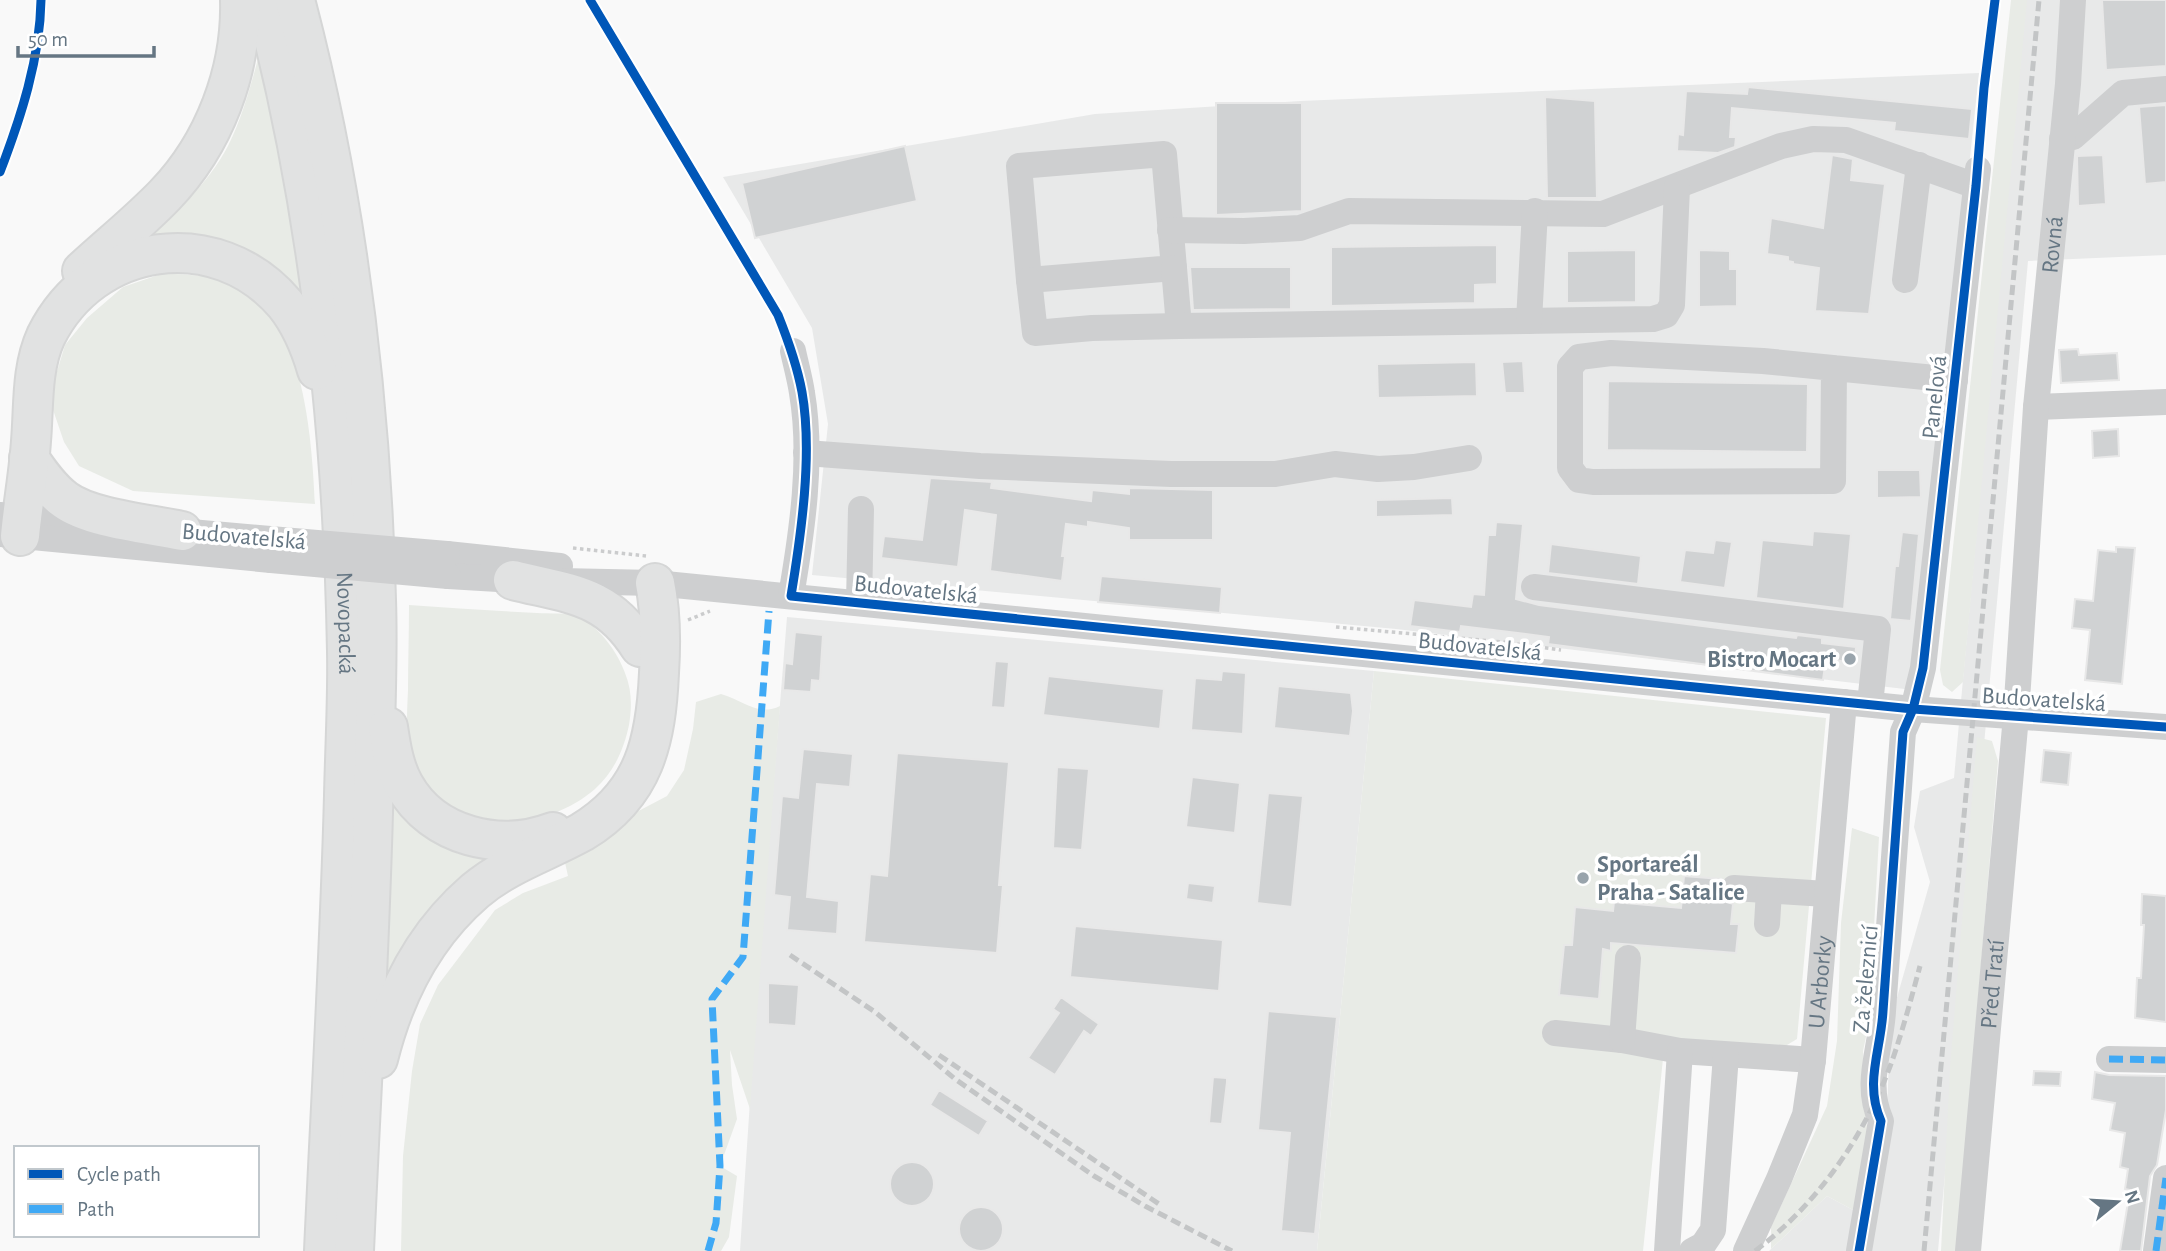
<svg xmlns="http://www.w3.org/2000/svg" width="2166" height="1251" font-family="'Alegreya Sans',sans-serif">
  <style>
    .built { fill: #e8e9e9 }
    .green { fill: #e8ebe6 }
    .building { fill: #d0d2d3; stroke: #e8e8e8; stroke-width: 2 }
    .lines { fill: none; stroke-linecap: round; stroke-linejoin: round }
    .highway-casing { stroke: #d5d6d6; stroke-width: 42 }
    .path { stroke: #cbcccd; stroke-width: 3.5; stroke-dasharray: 3.5 3.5; stroke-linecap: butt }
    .minor { stroke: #cecfd0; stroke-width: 26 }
    .highway { stroke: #e1e2e2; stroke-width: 38 }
    .rail { stroke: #c3c5c6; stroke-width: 5; stroke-dasharray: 10 5; stroke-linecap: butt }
    .minor-bridge { stroke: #cecfd0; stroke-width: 26 }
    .quiet { stroke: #3fa9f5; stroke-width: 7; stroke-dasharray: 14 7; stroke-linecap: butt }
    .cycleway-casing { stroke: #fff; stroke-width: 13 }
    .cycleway { stroke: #0057b8; stroke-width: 9 }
    .poi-dot { fill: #99a4ac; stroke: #fff; stroke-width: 2.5 }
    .labels { text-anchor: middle; stroke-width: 7; stroke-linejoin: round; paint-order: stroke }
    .street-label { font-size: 24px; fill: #657683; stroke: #fff }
    .poi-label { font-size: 24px; font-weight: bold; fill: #657683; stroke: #fff; text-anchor: end }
  </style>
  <rect width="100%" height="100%" fill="#f9f9f9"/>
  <path class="built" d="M2025,0H2166V255L2028,261L1938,1251H1866L1887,1117L1890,1022L1930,882L1914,827L1920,791L1954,778Z
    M1979,73L1913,690L1396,629L812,575L828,424L812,328L723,177L1095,114L1300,101Z
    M787,617L1374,671L1317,1251H740L760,951Z
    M1827,1196L1855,1211L1847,1251H1769Z"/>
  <path class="green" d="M2011,0H2027L1963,682L1952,692L1943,685L1940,670Z
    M258,59L282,169L303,298C293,287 284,275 273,266C234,236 187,242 142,242C174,215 208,184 228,146C242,118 250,88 258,59Z
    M164,273C184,275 215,275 233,282C304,310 312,439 315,504L133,491L79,466L64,442L49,398L65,345L87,318L123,287Z
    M409,605C452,608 494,611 537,613C549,614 568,612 579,617C600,628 617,651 625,673C632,690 632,707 629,725C624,749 614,772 595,789C540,837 440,835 413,759C405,736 407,714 408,690C408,662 409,634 409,605Z
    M1374,671L1826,718L1797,1039L1782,1048L1664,1049L1643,1251H1317Z
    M721,694C743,700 758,717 780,706L750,1109L730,1050L732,1085L737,1119L720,1166L737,1176L729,1237L721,1251H401L403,1156L412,1071L420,1024L438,985L495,910L523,893L568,876L564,858L610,826L667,796L684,770L693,729L696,702Z
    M1977,737L1992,741L1998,761L1957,1251H1941L1950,1068Z
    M394,800C409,826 434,846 463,855C475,858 490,856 502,857L387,987Z
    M1852,828L1879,837L1871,981L1874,999L1863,1051L1869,1171L1855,1211L1827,1196L1771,1249V1227L1827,1106L1837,1041L1841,923Z"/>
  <path class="building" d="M2102,0H2166V66L2106,70Z
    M1748,87L1972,109L1969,139L1894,131L1895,123L1732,108L1730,137H1736L1735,147L1718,153L1677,151L1678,134L1683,135L1686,91L1747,94Z
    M1545,97L1595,101L1597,198H1547Z
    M1216,103H1302V211L1216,215Z
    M2166,105V182L2145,184L2139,107Z
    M905,146L917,201L755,238L742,183Z
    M1832,155L1853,159L1851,180L1885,184L1869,314L1815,311L1819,268L1793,264V262L1788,261V257L1767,254L1771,218L1823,228Z
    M2103,155L2106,204L2078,206L2077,156Z
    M1497,245V284L1475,285V303L1331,306V247Z
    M1636,250V302L1567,303V251Z
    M1699,250L1730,251V269H1737V306L1699,307Z
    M1190,267H1291V309L1193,310Z
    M2078,349L2079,355L2117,353L2119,380L2061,383L2059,350Z
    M1523,361L1525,393H1505L1502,362Z
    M1476,362L1477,396L1378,398L1377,364Z
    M1608,381L1808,384L1807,452L1607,450Z
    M2118,429L2119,456L2093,458L2092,431Z
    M1877,470H1920L1921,497L1877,498Z
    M930,478L992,482L991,488L1091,501L1092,490L1129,494V488L1213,490V540H1129V528L1088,522V527L1066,524L1062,556H1065L1062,581L990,571L996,515L965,510L958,567L881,558L884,536L922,540Z
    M1452,498L1453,515L1376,517V500Z
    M1496,522L1523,524L1516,599L1539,605L1796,638L1797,635L1822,638V643L1856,647L1855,663L1826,659L1823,680L1548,644L1549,637L1461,626L1460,632L1410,626L1414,600L1471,607L1473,594L1484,595L1488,535H1495Z
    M1813,531L1851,534L1844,609L1756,598L1762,540L1812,545Z
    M1902,532L1919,534L1911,621L1890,619L1895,566H1898Z
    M1715,540L1732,542L1725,588L1680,582L1685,550L1713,553Z
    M1551,544L1641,556L1638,584L1548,573Z
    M2116,547L2135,548L2122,684L2085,680L2090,630L2072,628L2075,599L2093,601L2098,550L2116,552Z
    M1101,576L1222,587L1220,613L1098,602Z
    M795,632L823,635L820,681L812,680L811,692L783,690L785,663L792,664Z
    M995,661L1009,662L1005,708L991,707Z
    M1222,671L1246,673L1243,734L1191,730L1195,678L1221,680Z
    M1048,676L1164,689L1160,729L1043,715Z
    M1278,686L1351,693L1353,711L1350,736L1274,728Z
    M803,749L853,754L850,787L817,784L807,897L839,901L837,934L787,930L790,897L774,895L782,796L798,798Z
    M2044,750L2071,753L2068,785L2041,782Z
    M897,753L1009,762L999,885H1003L997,953L864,942L870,874L887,876Z
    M1057,767L1089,769L1082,850L1053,848Z
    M1192,777L1240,783L1235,833L1186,827Z
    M1268,793L1303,796L1292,907L1257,903Z
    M1684,876L1721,879L1718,886L1720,894L1725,901L1733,904L1731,924H1739L1736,953L1611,943V951L1603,949L1599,999L1559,995L1564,945H1572L1575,907L1613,911L1614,902L1681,908Z
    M1188,883L1215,886L1213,903L1186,899Z
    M2142,894L2166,896V1022L2135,1018L2137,978H2141L2144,925H2141Z
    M1075,926L1223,940L1219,991L1070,977Z
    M768,983L799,985L796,1026L768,1024Z
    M1061,997L1099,1024L1091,1036L1084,1031L1055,1075L1028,1058L1059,1013L1053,1009Z
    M1268,1011L1337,1017L1315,1234L1281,1231L1290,1133L1258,1130Z
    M2034,1071L2061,1072L2060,1086L2033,1085Z
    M2095,1072L2109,1075L2166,1076V1110L2157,1165L2150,1176L2141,1251H2120L2130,1190L2125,1189L2128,1169L2120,1167L2125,1133L2110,1130L2115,1103L2092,1099Z
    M1213,1077L1227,1078V1082L1222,1124L1209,1123Z
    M939,1090L988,1121L979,1136L930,1105Z
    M890 1184a22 22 0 1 1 44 0a22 22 0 1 1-44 0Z
    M959 1229a22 22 0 1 1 44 0a22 22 0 1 1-44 0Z"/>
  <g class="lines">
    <g class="highway-casing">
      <g id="highway">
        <path id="s3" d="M264,0C320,212 343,432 347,651C348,699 345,748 344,796C340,948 331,1099 324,1251"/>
        <path d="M295,0C346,194 371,399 376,600C378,657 375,714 374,771C371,931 361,1091 354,1251"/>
        <path d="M82,271C109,246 139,222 165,195C214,144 242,71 240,0"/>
        <path d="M29,458C39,473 50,489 65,500C91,519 149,524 182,531"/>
        <path d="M20,536C23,504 29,472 31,441C34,406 31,369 46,336C93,242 216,223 285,304C301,324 310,346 317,370"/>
        <path d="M513,580C569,594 607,594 640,647"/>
        <path d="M388,727C391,747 394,767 404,785C433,837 500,852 553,832"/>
        <path d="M378,1059C394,994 424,935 475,891C507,864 546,852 582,832C645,794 656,740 659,673C661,642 661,613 655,583"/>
      </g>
    </g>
    <path class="path" d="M573,548L646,556
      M688,620L710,611
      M1336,627L1503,642L1561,650"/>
    <g class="minor">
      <path d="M2062,139L2073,137L2123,93L2166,89"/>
      <path d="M1164,154L1174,268L1029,280L1019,166Z"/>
      <path d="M1170,230L1244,231L1300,228L1349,211L1603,214L1781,146L1813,139L1846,140L1976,186"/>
      <path d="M1174,268L1179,326"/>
      <path d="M1029,280L1035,333L1092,328L1179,326L1653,319L1666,315L1672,305L1677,187"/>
      <path d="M1905,280L1919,165"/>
      <path d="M1529,321L1535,211"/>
      <path d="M1834,368L1833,481L1593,482L1579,480L1570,468V367L1579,357L1611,353L1763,361L1955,380"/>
      <path d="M2036,407L2166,402"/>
      <path d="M806,453L980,466L1171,474H1275L1335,464L1378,469L1414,467L1469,458"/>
      <path d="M0,515L98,523"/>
      <path d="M168,530L270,539"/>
      <path d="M0,534L271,560"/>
      <path d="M447,554L560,566"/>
      <path d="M448,576L513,580L655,583L1913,709L2166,727"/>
      <path d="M1534,587L1878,629L1870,704"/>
      <path d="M791,596C802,532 813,458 802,393C800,379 796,365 793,351"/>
      <path d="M859,603L861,509"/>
      <path d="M1734,888L1826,894"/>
      <path d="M1767,924L1769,891"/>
      <path d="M1555,1033L1622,1040L1680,1051L1813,1060"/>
      <path d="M1622,1040L1628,958"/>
      <path d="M2109,1059L2166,1060"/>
      <path d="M1667,1251L1680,1051"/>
      <path d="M1692,1251L1703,1245L1713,1230L1726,1055"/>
      <path id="s1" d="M1746,1251L1779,1179L1805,1115L1813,1060L1844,702"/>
      <path d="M1859,1251L1881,1121C1864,1083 1881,1050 1883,1011C1890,918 1896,825 1903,732L1913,709L1923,668L1978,169"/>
      <path id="s2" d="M1968,1251L2016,716L2036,407L2068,84L2073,0"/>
      <path d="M2156,1251L2166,1178"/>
    </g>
    <use href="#highway" class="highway"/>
    <path class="rail" d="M790,955L875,1012L955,1079L1094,1176L1145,1206L1232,1251
      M939,1055L1162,1206
      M1755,1251C1823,1200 1873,1124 1898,1043C1906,1018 1913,992 1920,966
      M1924,1251L2039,0"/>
    <path class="minor-bridge" d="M270,539L447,554
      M271,560L448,576"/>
    <path class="quiet" d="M2109,1059L2166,1060
      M708,1251L716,1223L720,1166L712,999L743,957L769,611
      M2156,1251L2166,1178"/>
    <g class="cycleway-casing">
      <path id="cycleway" d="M590,0L778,315C788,340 797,365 802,392C813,454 801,535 791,596L1913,709L2166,727
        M0,172C21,117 40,59 41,0
        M1859,1251L1881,1121C1864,1083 1881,1050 1883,1011C1890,918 1896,825 1903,732L1913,709L1923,668L1976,186L1984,88L1995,0"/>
    </g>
    <use href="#cycleway" class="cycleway"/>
  </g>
  <g class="poi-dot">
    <circle cx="1850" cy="659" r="7"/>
    <circle cx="1583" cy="878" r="7"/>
  </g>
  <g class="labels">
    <g class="street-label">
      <text dy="8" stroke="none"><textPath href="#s2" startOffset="1010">Rovná</textPath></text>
      <text transform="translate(1934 397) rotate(-84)" y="8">Panelová</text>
      <text transform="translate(244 536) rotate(5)" y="8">Budovatelská</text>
      <text transform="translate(916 589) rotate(6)" y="8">Budovatelská</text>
      <text dy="8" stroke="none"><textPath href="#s3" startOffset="630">Novopacká</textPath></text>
      <text transform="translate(1480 646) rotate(6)" y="8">Budovatelská</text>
      <text transform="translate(2044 699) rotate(4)" y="8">Budovatelská</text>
      <text transform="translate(1865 979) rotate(-85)" y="8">Za železnicí</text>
      <text dy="8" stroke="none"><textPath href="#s1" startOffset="282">U Arborky</textPath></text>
      <text dy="8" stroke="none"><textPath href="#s2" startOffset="268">Před Tratí</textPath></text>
    </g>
    <g class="poi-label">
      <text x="1836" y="667">Bistro Mocart</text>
      <text x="1597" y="872" text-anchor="start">Sportareál<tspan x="1597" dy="28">Praha - Satalice</tspan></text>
    </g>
  </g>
  <rect x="14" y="1146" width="245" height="91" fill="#ffffff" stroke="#c1c8cd" stroke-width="2"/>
  <rect x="28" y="1169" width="35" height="10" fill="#0057b8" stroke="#c1c8cd" stroke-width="2"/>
  <text x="77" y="1181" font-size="21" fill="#657683">Cycle path</text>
  <rect x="28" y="1204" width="35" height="10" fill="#3fa9f5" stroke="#c1c8cd" stroke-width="2"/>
  <text x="77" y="1216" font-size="21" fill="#657683">Path</text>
  <g transform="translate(2117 1202) rotate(72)" stroke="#ffffff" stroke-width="5" paint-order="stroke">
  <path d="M0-5L12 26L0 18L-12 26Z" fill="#657683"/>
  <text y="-10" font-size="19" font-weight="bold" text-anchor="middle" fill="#657683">N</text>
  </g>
  <path d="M18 46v10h136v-10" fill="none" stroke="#657683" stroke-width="3.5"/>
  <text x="28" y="46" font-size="21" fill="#657683" stroke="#ffffff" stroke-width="5" paint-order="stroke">50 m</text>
</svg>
